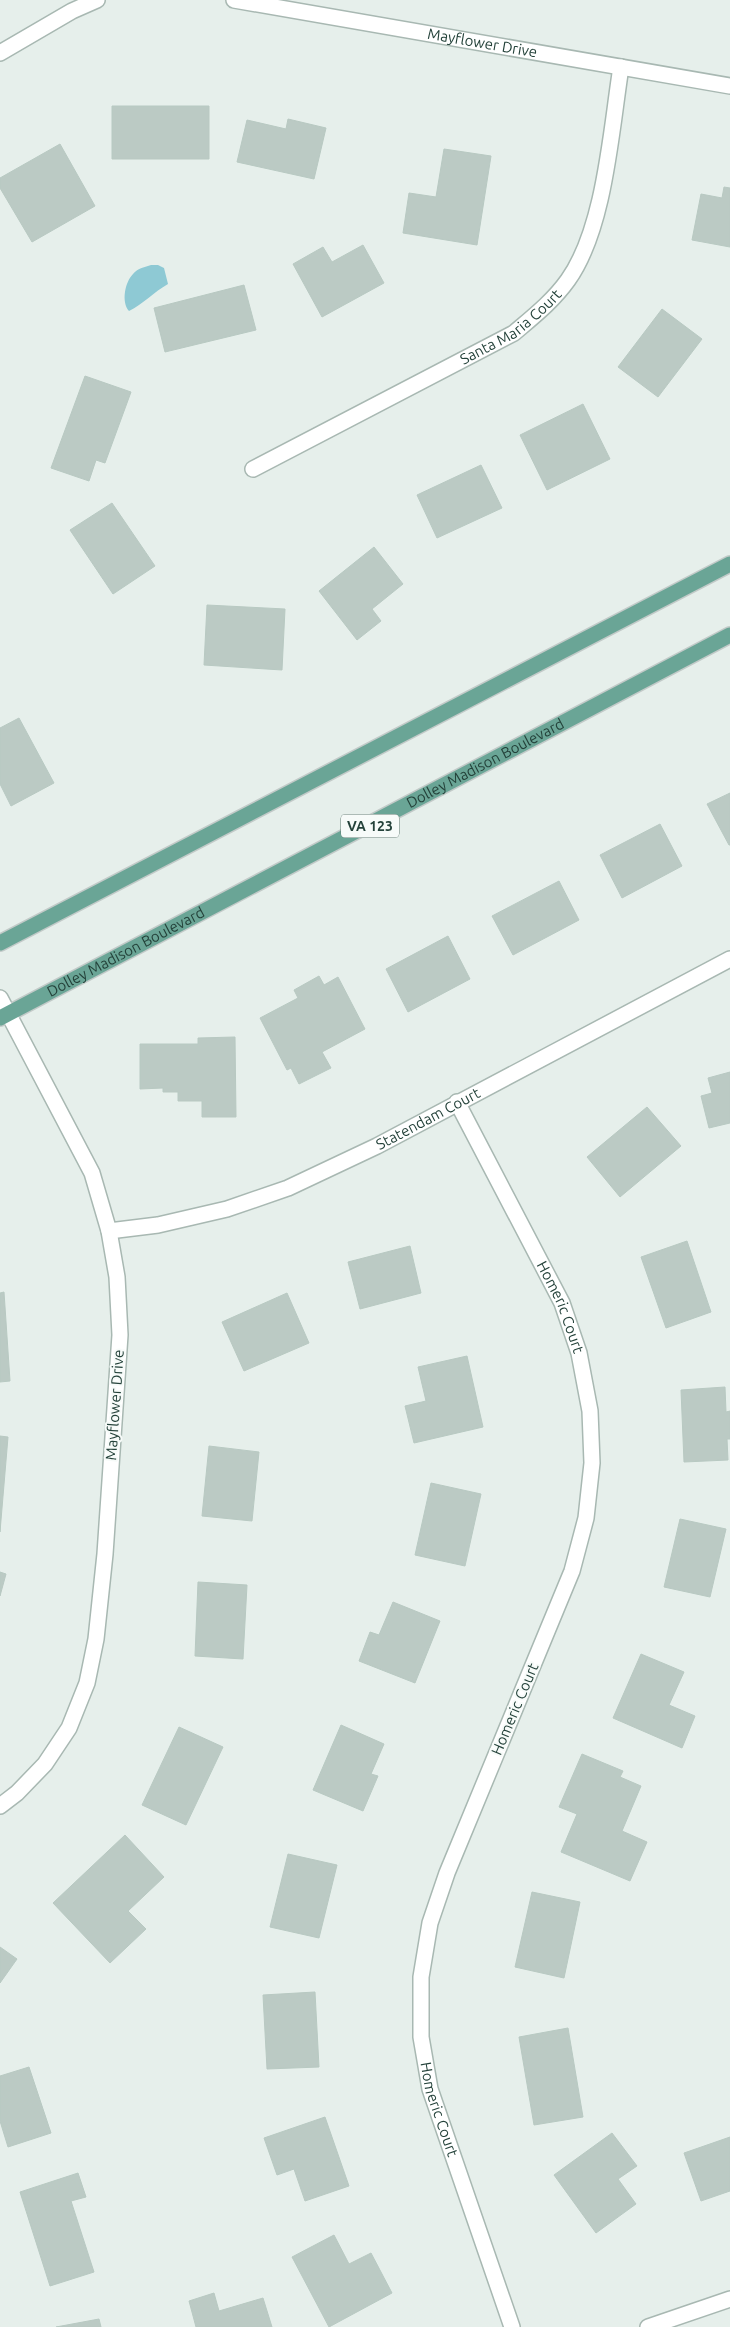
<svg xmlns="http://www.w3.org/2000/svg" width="730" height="2327" font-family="Ubuntu,sans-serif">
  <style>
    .water { fill: #8ec9d4 }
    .building { fill: #bbcac4; stroke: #b8c9c2 }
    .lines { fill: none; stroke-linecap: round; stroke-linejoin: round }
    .minor-casing { stroke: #a8b8b2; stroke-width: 18 }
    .primary-casing { stroke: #c2cac8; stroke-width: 18 }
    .minor { stroke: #fff; stroke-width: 15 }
    .primary { stroke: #6aa596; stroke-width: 15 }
    .labels { text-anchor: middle; stroke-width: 4; stroke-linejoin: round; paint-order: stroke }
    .shield { fill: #f7fbf9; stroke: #637a73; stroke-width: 1 }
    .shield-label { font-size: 14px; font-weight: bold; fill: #24423a }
    .street-label { font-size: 15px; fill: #24423a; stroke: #f7fbf9 }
  </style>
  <rect width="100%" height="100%" fill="#e6efeb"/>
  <path class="water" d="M151,265H158L164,268L168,284C154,292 143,304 129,311C121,302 125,282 133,274C138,268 145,267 151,265Z"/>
  <path class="building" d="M112,106H209V159H112Z
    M288,119L326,128L314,179L237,162L247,120L286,129Z
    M60,144L95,206L32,242L0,188V178Z
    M444,149L491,156L477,245L403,233L409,193L436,197Z
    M724,187L730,188V247L692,240L701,194L722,198Z
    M363,245L384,283L322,317L293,264L323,247L332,262Z
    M244,285L256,330L165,352L154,308Z
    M662,309L702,339L658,397L618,367Z
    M85,376L131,392L105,463L96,460L89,481L51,468Z
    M583,404L610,459L547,490L520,435Z
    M481,465L502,508L437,538L417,495Z
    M112,503L155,566L113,594L70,530Z
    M374,547L403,584L372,609L381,621L357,640L319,591Z
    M207,605L285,609L282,670L204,665Z
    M19,718L54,783L11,806L0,784V728Z
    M730,793V845H729L707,804Z
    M660,824L682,866L622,898L600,855Z
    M559,881L579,920L513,955L492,916Z
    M448,936L470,979L408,1012L386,969Z
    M319,976L324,985L338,977L365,1029L322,1052L331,1068L299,1084L291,1068L287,1070L260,1018L298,998L294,990Z
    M235,1037L236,1117H202V1101H178V1092H163V1088L140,1089V1044H198V1038Z
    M730,1072V1123L709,1128L701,1096L712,1093L708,1078Z
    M647,1107L681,1146L620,1197L587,1157Z
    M687,1241L711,1312L666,1328L641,1257Z
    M410,1246L421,1293L360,1309L348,1262Z
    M4,1292L10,1381L0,1382V1293Z
    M287,1293L309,1343L244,1371L222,1322Z
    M467,1356L483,1427L414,1443L405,1406L426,1401L418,1367Z
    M725,1387L726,1412L730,1411V1439H727L728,1460L684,1462L681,1390Z
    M0,1436L8,1437L0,1532Z
    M209,1446L259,1452L252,1521L202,1516Z
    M431,1483L481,1494L465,1566L415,1555Z
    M680,1519L726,1529L710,1597L664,1587Z
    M0,1572L6,1574L0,1596Z
    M198,1582L247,1585L243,1659L195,1656Z
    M393,1602L440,1621L415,1683L359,1661L370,1632L379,1635Z
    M641,1654L684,1672L669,1705L695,1716L682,1748L613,1718Z
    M341,1725L384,1744L371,1774L378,1776L363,1811L313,1790Z
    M179,1727L223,1747L186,1825L142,1805Z
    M582,1754L623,1771L620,1777L641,1786L622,1831L647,1842L630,1881L561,1852L577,1814L559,1807Z
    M125,1835L164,1877L128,1911L146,1929L110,1963L53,1903Z
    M288,1854L337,1865L319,1938L270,1927Z
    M532,1892L580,1902L564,1978L515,1967Z
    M0,1947L17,1959L0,1983Z
    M315,1992L319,2067L267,2069L263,1995Z
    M568,2028L583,2117L534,2125L519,2037Z
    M29,2067L51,2133L8,2147L0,2121V2076Z
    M325,2117L349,2186L305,2201L294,2169L277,2175L264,2138Z
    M612,2133L637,2166L618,2179L636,2204L596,2233L554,2175Z
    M730,2137V2191L701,2201L684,2153Z
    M78,2173L86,2197L71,2201L94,2272L50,2286L20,2192Z
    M334,2235L349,2264L371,2253L392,2293L329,2327L292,2257Z
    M214,2293L219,2311L263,2298L272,2327H196L189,2301Z
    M99,2319L101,2327H56Z"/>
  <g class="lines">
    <g class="minor-casing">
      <g id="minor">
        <path id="s1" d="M234,0L730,86"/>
        <path d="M0,53L72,11L97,0"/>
        <path id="s2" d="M253,469L514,333C534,316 553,301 568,280C605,228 611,130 621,67"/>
        <path d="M0,998L92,1173L109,1231L117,1277L120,1335L105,1554L96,1639L87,1683L69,1728L45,1764L17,1793L0,1806"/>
        <path id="s3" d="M457,1102L562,1303L579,1353L590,1411L592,1463L586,1518L572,1571L447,1873L430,1923L421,1977V2037L430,2089L512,2327"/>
        <path id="s4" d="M109,1231L158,1225L227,1209L288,1188L377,1146L730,959"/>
        <path d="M648,2327L730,2299"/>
      </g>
    </g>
    <g class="primary-casing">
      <g id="primary">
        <path d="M0,943L730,564"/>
        <path id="s5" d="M0,1018L730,635"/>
      </g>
    </g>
    <use href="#minor" class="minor"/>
    <use href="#primary" class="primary"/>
  </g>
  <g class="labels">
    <rect class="shield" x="341" y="814.5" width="58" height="23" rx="4"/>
    <g class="shield-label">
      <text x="370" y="831">VA 123</text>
    </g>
    <g class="street-label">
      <text dy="5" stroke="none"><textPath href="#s1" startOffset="252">Mayflower Drive</textPath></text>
      <text dy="5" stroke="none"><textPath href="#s2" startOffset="295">Santa Maria Court</textPath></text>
      <text dy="5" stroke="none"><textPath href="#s5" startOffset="548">Dolley Madison Boulevard</textPath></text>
      <text dy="5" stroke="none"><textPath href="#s5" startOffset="142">Dolley Madison Boulevard</textPath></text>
      <text dy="5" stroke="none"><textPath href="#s4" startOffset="341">Statendam Court</textPath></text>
      <text dy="5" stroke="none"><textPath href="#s3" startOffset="230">Homeric Court</textPath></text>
      <text transform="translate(115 1405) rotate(-86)" y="5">Mayflower Drive</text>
      <text transform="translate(515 1709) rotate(-67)" y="5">Homeric Court</text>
      <text dy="5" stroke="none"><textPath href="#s3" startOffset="1070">Homeric Court</textPath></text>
    </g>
  </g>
</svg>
